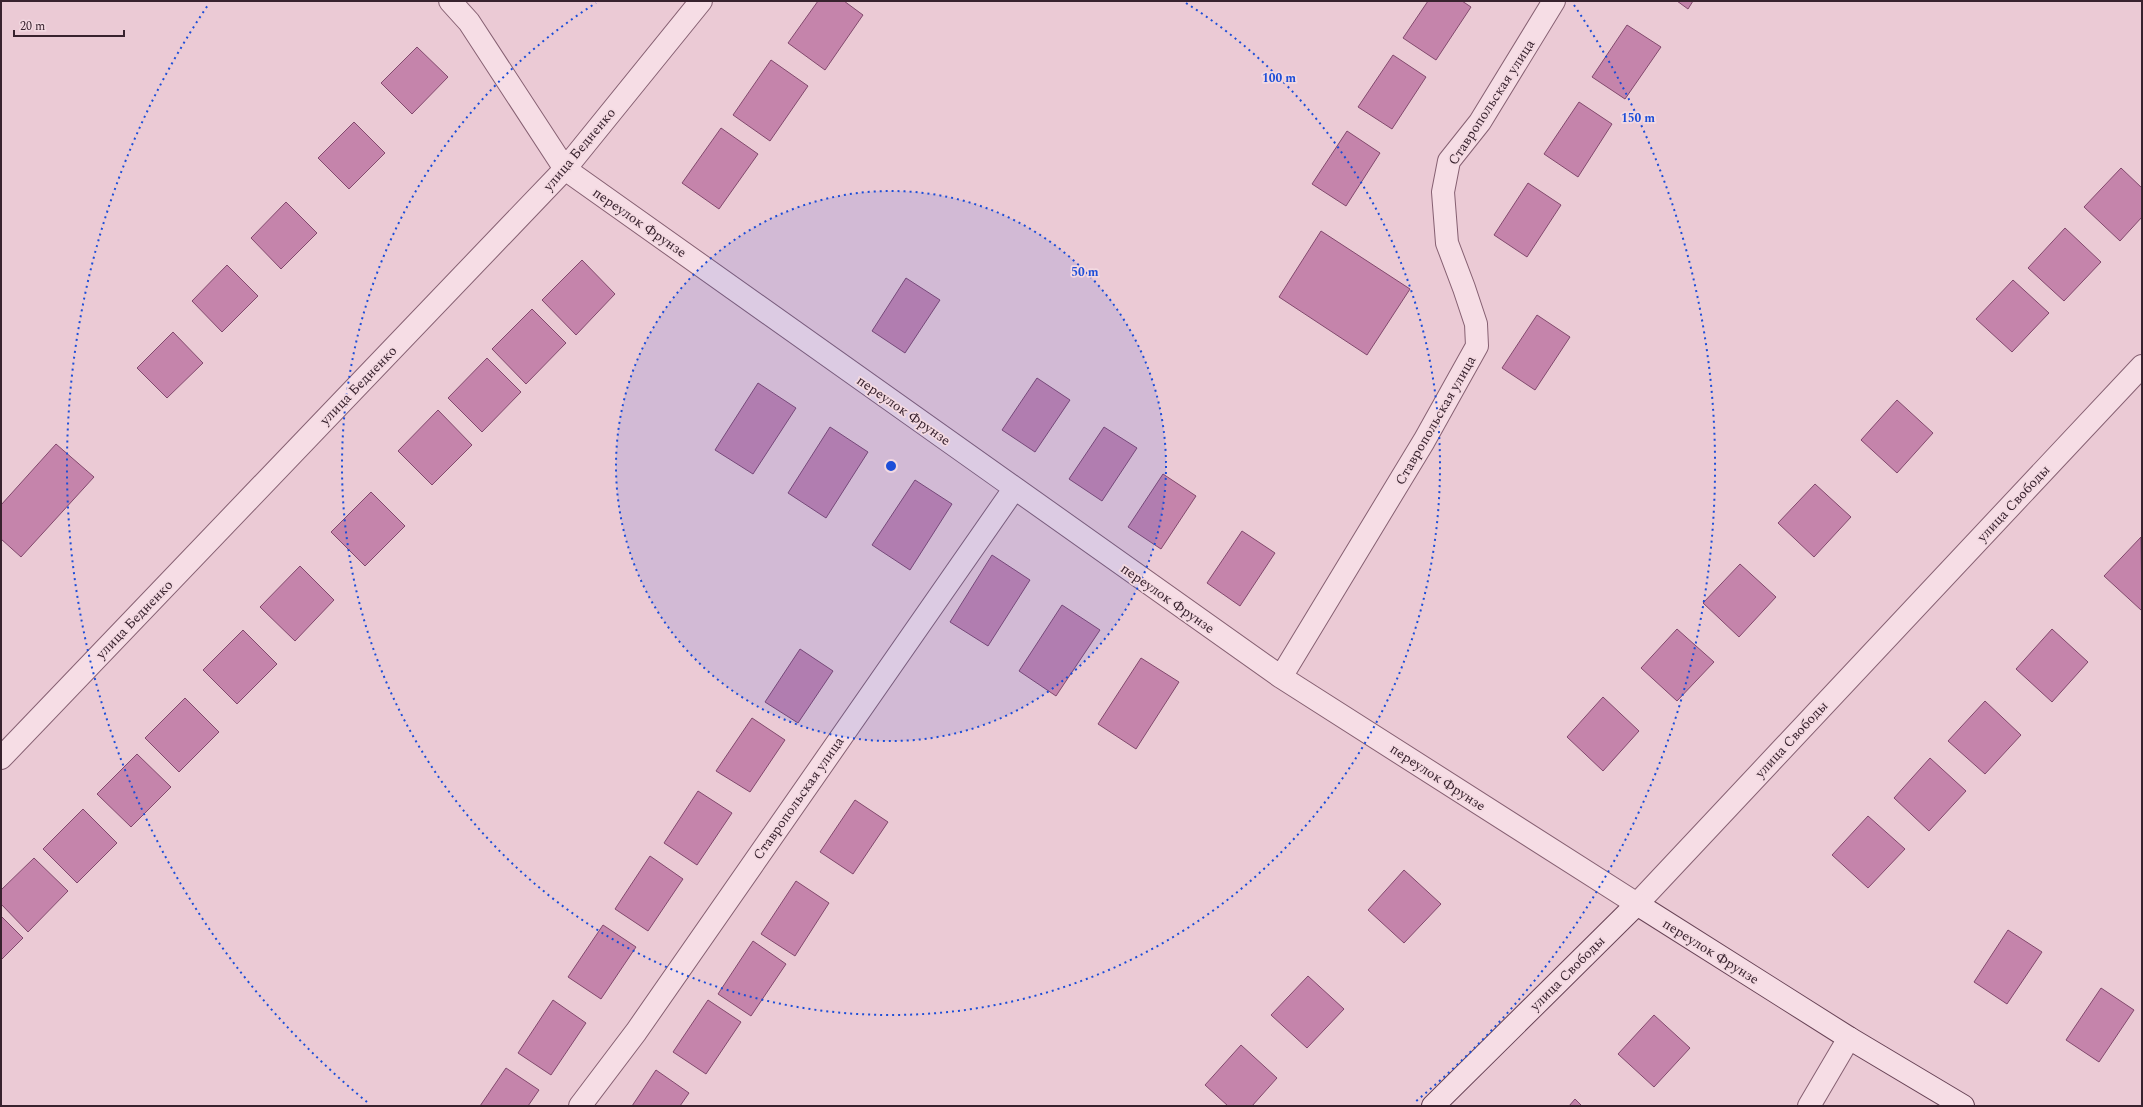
<svg xmlns="http://www.w3.org/2000/svg" width="2143" height="1107" font-family="Spectral,serif">
  <style>
    .building { fill: #c584ab; stroke: #82496d }
    .lines { fill: none; stroke-linecap: round; stroke-linejoin: round }
    .lane-casing { stroke: #866072; stroke-width: 24 }
    .street-casing { stroke: #866072; stroke-width: 24 }
    .secondary-casing { stroke: #684356; stroke-width: 24 }
    .lane { stroke: #f6dde5; stroke-width: 22 }
    .street { stroke: #f6dde5; stroke-width: 22 }
    .secondary { stroke: #f6dde5; stroke-width: 22 }
    .ring { fill: none; stroke: #1d4ed8; stroke-width: 2; stroke-dasharray: 2 4 }
    .labels { text-anchor: middle; stroke-width: 3.5; stroke-linejoin: round; paint-order: stroke }
    .street-label { font-size: 14px; fill: #38222e; stroke: #f3d9e1 }
    .centre { fill: #1d4ed8; stroke: #f3d9e1; stroke-width: 2 }
    .ring-label { font-size: 12px; text-anchor: middle; font-weight: bold; fill: #1d4ed8; stroke: #f3d9e1; stroke-width: 3.5; stroke-linejoin: round; paint-order: stroke }
  </style>
  <rect width="100%" height="100%" fill="#ebcad5"/>
  <path class="building" d="M818,1H844L863,15L825,70L788,43Z
    M1428,1H1462L1471,7L1436,60L1403,38Z
    M1677,1H1693L1688,9Z
    M1627,25L1661,47L1625,99L1592,77Z
    M417,47L448,77L412,114L381,83Z
    M1393,55L1426,77L1392,129L1358,107Z
    M771,60L808,86L770,141L733,115Z
    M1579,102L1612,124L1578,177L1544,154Z
    M354,122L385,153L349,189L318,158Z
    M721,128L758,154L719,209L682,183Z
    M1347,131L1380,153L1346,206L1312,184Z
    M2121,168L2142,188V217L2120,241L2084,207Z
    M1528,183L1561,205L1527,257L1494,235Z
    M286,202L317,233L281,269L251,238Z
    M2065,228L2101,262L2064,301L2028,268Z
    M1321,231L1410,289L1367,355L1279,297Z
    M582,260L615,294L576,335L542,300Z
    M227,265L258,296L222,332L192,301Z
    M906,278L940,300L905,353L872,331Z
    M2013,280L2049,313L2012,352L1976,319Z
    M532,309L566,343L526,384L492,349Z
    M1537,315L1570,337L1535,390L1502,368Z
    M173,332L203,363L167,398L137,368Z
    M487,358L521,392L482,432L448,398Z
    M1037,378L1070,400L1035,452L1002,430Z
    M758,383L796,408L753,474L715,450Z
    M1897,400L1933,433L1897,473L1861,440Z
    M438,410L472,445L432,485L398,451Z
    M830,427L868,452L826,518L788,493Z
    M1104,427L1137,448L1102,501L1069,479Z
    M56,444L94,477L21,557L1,539V505Z
    M1163,474L1196,496L1161,549L1128,527Z
    M915,480L952,504L910,570L872,545Z
    M1815,484L1851,517L1814,557L1778,523Z
    M371,492L405,526L365,566L331,532Z
    M1242,531L1275,553L1240,606L1207,583Z
    M2141,537L2142,608L2141,610L2104,576Z
    M992,555L1030,580L988,646L950,622Z
    M1740,564L1776,597L1739,637L1703,603Z
    M300,566L334,600L295,641L260,607Z
    M1062,605L1100,630L1056,696L1019,671Z
    M1677,629L1714,662L1677,701L1641,668Z
    M2052,629L2088,662L2052,702L2016,669Z
    M243,630L277,664L237,704L203,670Z
    M800,649L833,671L798,723L765,702Z
    M1141,658L1179,682L1136,749L1098,724Z
    M1603,697L1639,731L1603,771L1567,737Z
    M185,698L219,732L179,772L145,738Z
    M1985,701L2021,735L1985,774L1948,741Z
    M752,718L785,740L750,792L716,771Z
    M137,754L171,787L131,827L97,794Z
    M1930,758L1966,791L1929,831L1894,798Z
    M698,791L732,813L697,865L664,843Z
    M855,800L888,822L853,874L820,852Z
    M83,809L117,843L77,883L43,849Z
    M1868,816L1905,849L1868,888L1832,855Z
    M650,856L683,879L648,931L615,909Z
    M34,858L68,891L28,932L1,904V890Z
    M1404,870L1441,904L1404,943L1368,910Z
    M796,881L829,903L795,956L761,934Z
    M1,916L23,938L1,960Z
    M603,925L636,947L601,999L568,977Z
    M2008,930L2042,952L2007,1004L1974,982Z
    M753,941L786,964L751,1016L718,994Z
    M1308,976L1344,1009L1307,1048L1271,1015Z
    M2101,988L2134,1010L2099,1062L2066,1040Z
    M553,1000L586,1023L551,1075L518,1053Z
    M708,1000L741,1022L706,1074L673,1052Z
    M1654,1015L1690,1048L1654,1087L1618,1054Z
    M1241,1045L1277,1078L1252,1106H1228L1205,1085Z
    M506,1068L539,1090L528,1106H480Z
    M656,1070L689,1093L680,1106H632Z
    M1575,1099L1582,1106H1569Z"/>
  <g class="lines">
    <g class="lane-casing">
      <path id="lane" d="M1809,1106L1849,1038"/>
    </g>
    <g class="street-casing">
      <path id="street" d="M450,1L469,22L565,169L1281,677L1637,904L2142,366
        M1281,677L1424,441L1477,346L1476,324L1464,288L1447,243L1443,192L1449,161L1480,122L1554,1
        M1,758L565,169L701,1
        M580,1106L636,1032L1014,489"/>
    </g>
    <g class="secondary-casing">
      <path id="secondary" d="M1433,1106L1637,904L1849,1038L1963,1106"/>
    </g>
    <use href="#lane" class="lane"/>
    <use href="#street" class="street"/>
    <use href="#secondary" class="secondary"/>
  </g>
  <circle cx="891" cy="466" r="275" fill="#1d4ed8" fill-opacity=".12"/>
  <g class="ring">
    <circle cx="891" cy="466" r="275"/>
    <path d="M1186 3A549 549 0 1 1 596 3"/>
    <path d="M367 1102A824 824 0 0 1 208 5M1574 5A824 824 0 0 1 1415 1102"/>
  </g>
  <g class="labels">
    <g class="street-label">
      <text transform="translate(1491 102) rotate(-57)" y="5">Ставропольская улица</text>
      <text transform="translate(579 149) rotate(-50)" y="5">улица Бедненко</text>
      <text transform="translate(640 222) rotate(35)" y="5">переулок Фрунзе</text>
      <text transform="translate(358 385) rotate(-46)" y="5">улица Бедненко</text>
      <text transform="translate(904 410) rotate(35)" y="5">переулок Фрунзе</text>
      <text transform="translate(1435 420) rotate(-60)" y="5">Ставропольская улица</text>
      <text transform="translate(2013 503) rotate(-47)" y="5">улица Свободы</text>
      <text transform="translate(1168 598) rotate(35)" y="5">переулок Фрунзе</text>
      <text transform="translate(134 619) rotate(-46)" y="5">улица Бедненко</text>
      <text transform="translate(1791 739) rotate(-47)" y="5">улица Свободы</text>
      <text transform="translate(1438 777) rotate(33)" y="5">переулок Фрунзе</text>
      <text transform="translate(798 798) rotate(-55)" y="5">Ставропольская улица</text>
      <text transform="translate(1711 951) rotate(32)" y="5">переулок Фрунзе</text>
      <text transform="translate(1567 973) rotate(-45)" y="5">улица Свободы</text>
    </g>
  </g>
  <circle cx="891" cy="466" r="6" class="centre"/>
  <g class="ring-label">
    <text x="1279" y="82">100 m</text>
    <text x="1638" y="122">150 m</text>
    <text x="1085" y="276">50 m</text>
  </g>
  <rect width="2143" height="1107" fill="none" stroke="#38222e" stroke-width="4"/>
  <path d="M14 30v6h110v-6" fill="none" stroke="#38222e" stroke-width="2"/>
  <text x="20" y="30" font-size="12" fill="#38222e" stroke="#f3d9e1" stroke-width="3" paint-order="stroke">20 m</text>
</svg>
